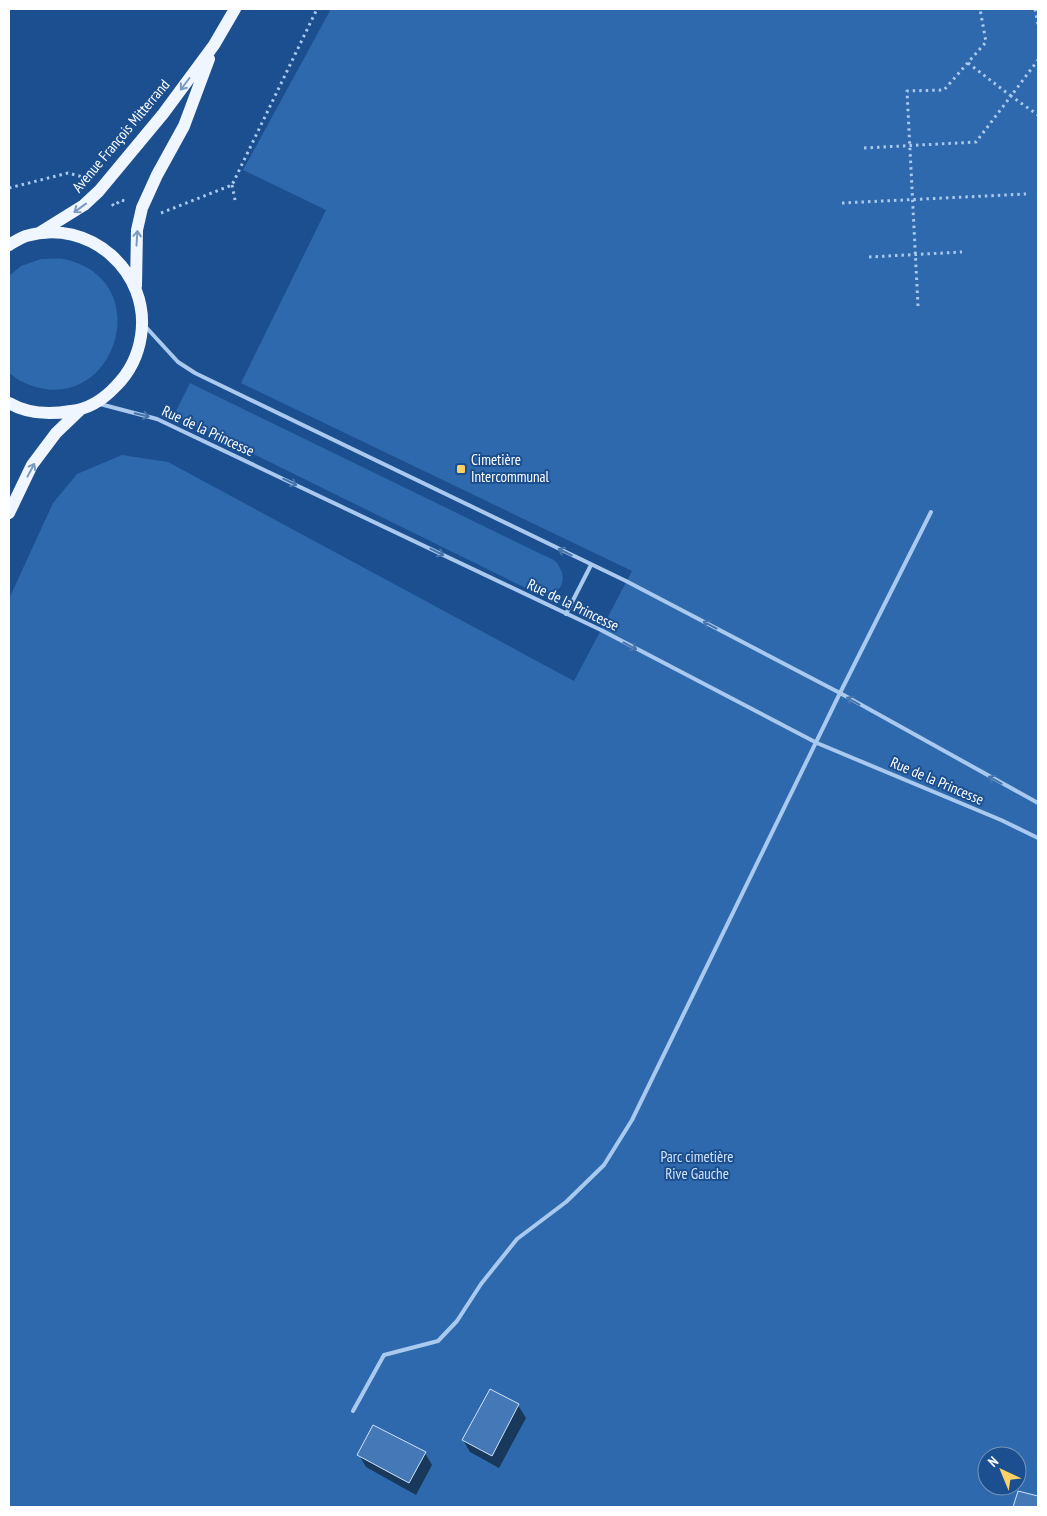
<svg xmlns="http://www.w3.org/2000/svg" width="1047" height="1516" font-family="'PT Sans Narrow',sans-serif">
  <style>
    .green { fill: #2e69ad; fill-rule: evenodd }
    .shadow { fill: #0007 }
    .building { fill: #4478b7; stroke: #cfe3fa }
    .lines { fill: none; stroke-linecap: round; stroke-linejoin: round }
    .path { stroke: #a9c9ee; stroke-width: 3; stroke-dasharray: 2.5 4; stroke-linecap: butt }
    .service { stroke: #a9c9ee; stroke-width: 4 }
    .primary { stroke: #f0f6ff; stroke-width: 12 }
    .oneway { stroke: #7b9ac1 }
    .oneway2 { stroke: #4674ac }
    .poi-dot { fill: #ffd166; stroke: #1b4f8f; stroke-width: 2 }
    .labels { text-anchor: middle; stroke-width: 4; stroke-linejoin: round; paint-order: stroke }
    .street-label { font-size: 15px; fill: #fff; stroke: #1b4f8f }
    .poi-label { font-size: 15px; fill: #fff; stroke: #1b4f8f; text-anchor: start }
    .park-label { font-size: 15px; fill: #cfe3fa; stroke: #1b4f8f }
  </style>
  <rect width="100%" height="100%" fill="#1b4f8f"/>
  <path class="green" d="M331,9H1038V1507H9V599L53,503L77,474L122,455L168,462L574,681L632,571L241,383L326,210L243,170ZM987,1456H1017V1486H987Z
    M41,259C49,259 57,258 64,259C161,280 113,422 25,383C19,381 14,376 9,373V276L21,266Z
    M190,383L543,555C547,557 554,559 557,563C558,564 560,568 561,570C567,585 557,595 542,596L174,415Z"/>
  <path class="shadow" d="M490,1390L518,1405L526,1418L499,1468L470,1452L463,1440Z
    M425,1453L432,1465L416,1495L366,1467L359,1455Z"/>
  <path class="building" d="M490,1389L519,1404L492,1456L462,1440Z
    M373,1425L426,1452L409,1483L357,1455Z
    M1018,1491L1038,1496V1507H1013Z"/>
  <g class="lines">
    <path class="path" d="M1035,9L1038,25
      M968,63L1011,96L1038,60
      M864,148L976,142L1011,96L1038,115
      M232,185L235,200
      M9,188L68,173L87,178
      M842,203L1026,194
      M112,204L114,206L121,200L125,201
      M161,213L232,185L317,9
      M869,257L962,252
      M918,306L907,91L944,90L986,42L980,9"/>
    <path class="service" d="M144,325L178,362L195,373L626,581L840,693L1038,803
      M100,404L157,419L601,630L817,743L1001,820L1038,838
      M566,614L591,565
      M353,1411L384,1355L438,1341L457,1321L481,1284L517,1239L566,1202L604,1165L632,1120L840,693L931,512"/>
    <path class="primary" d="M39,233L84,205L99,191L163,114L214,45L235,9
      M9,245C14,242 20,238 26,236C89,217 151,272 141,336C138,356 130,372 116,386C104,399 89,409 71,411C49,415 28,414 9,403
      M136,286L137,230L142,208L157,175L184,126L209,59
      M9,513L32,465L56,433L80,410"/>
  </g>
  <defs><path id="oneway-shaft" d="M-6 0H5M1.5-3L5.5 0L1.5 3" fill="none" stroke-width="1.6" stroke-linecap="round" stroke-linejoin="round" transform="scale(1.25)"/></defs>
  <g class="oneway">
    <use href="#oneway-shaft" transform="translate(185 84) rotate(127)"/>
    <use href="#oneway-shaft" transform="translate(80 208) rotate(144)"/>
    <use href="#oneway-shaft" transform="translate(137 238) rotate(-86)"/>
    <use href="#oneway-shaft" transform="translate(31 470) rotate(-62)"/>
  </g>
  <g class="oneway2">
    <use href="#oneway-shaft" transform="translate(142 415) rotate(14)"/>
    <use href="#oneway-shaft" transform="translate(290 482) rotate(26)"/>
    <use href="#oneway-shaft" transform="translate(437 552) rotate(26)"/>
    <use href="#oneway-shaft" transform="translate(565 552) rotate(-154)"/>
    <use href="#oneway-shaft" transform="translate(710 625) rotate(-152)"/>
    <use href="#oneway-shaft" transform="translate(630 646) rotate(28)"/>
    <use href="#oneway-shaft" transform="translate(853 701) rotate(-151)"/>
    <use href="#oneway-shaft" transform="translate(995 780) rotate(-151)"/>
  </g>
  <rect class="poi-dot" x="456" y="464" width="10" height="10" rx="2.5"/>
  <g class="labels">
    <g class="street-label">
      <text transform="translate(121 136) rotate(-50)" y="5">Avenue François Mitterrand</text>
      <text transform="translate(208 431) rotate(25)" y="5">Rue de la Princesse</text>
      <text transform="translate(573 605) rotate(26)" y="5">Rue de la Princesse</text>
      <text transform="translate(937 781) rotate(23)" y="5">Rue de la Princesse</text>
    </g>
    <g class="poi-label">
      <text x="471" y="465">Cimetière<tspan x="471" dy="17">Intercommunal</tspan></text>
    </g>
    <g class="park-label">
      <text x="697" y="1162">Parc cimetière<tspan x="697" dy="17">Rive Gauche</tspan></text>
    </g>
  </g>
  <rect width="1047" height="1516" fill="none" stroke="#ffffff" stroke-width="20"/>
  <g transform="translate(1002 1471) rotate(316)"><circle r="24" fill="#1b4f8f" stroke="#7695bc"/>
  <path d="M0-4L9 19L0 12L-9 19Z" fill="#ffd166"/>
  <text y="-8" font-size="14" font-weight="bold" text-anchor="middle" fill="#ffffff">N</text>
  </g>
</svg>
